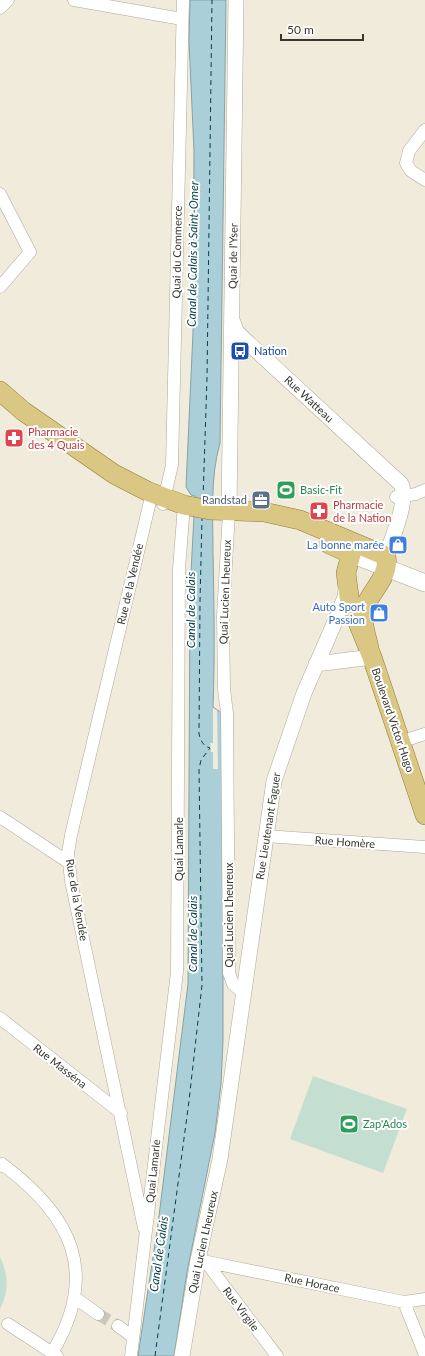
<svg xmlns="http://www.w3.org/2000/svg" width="425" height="1356" font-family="Lato,sans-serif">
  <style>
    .green { fill: #c4dfd0 }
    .water { fill: #aacfd8; stroke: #88a1a5 }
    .pier { fill: #f0ebdb }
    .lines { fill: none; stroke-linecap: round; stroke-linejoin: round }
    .ferry { stroke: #063f4a; stroke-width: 1; stroke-dasharray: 5 4; stroke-linecap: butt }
    .minor-tunnel { stroke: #cbc7b9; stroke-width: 12; stroke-dasharray: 12 6; stroke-linecap: butt }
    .minor-casing { stroke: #ada899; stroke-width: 13 }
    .tertiary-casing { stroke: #ada899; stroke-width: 16 }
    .secondary-casing { stroke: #ada899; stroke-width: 18 }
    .primary-casing { stroke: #927c30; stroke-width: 20 }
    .minor { stroke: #fff; stroke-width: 12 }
    .tertiary { stroke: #fff; stroke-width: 15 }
    .secondary { stroke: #fff; stroke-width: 17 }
    .primary { stroke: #dac783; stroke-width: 19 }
    .labels { text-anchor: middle; stroke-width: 4; stroke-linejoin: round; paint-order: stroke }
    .street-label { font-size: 11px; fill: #38362f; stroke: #fff }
    .transit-label { font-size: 11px; fill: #164399; stroke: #fff; text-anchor: start }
    .health-label { font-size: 11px; fill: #be3a42; stroke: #fff; text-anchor: start }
    .leisure-label { font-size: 11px; fill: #27864d; stroke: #fff; text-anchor: start }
    .service-label { font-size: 11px; fill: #4e5e75; stroke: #fff; text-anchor: end }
    .shop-label { font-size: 11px; fill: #366cbe; stroke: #fff; text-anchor: end }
    .water-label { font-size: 12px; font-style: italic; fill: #063f4a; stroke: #fff }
  </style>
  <rect width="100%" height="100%" fill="#f0ebdb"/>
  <path class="green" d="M313,1076L407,1109L383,1173L290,1139Z
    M0,1257C9,1276 9,1291 0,1309Z"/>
  <path class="water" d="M190,0H226L220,443C210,478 213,515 213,552C214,604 215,655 213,707L222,713L223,984V1040L221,1084L215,1133L187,1272L174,1356H138L158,1224L188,984L190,592L195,496L191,495L186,487L193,332L194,151L189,41Z"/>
  <path class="pier" d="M213,708L217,710L218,769H213V752H211L210,743H213Z"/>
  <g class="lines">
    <path class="ferry" d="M203,499L207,378L212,0
      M155,1356L189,1101L202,985L199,769L201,760L210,748C203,746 201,741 199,734L200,601L202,519"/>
    <path class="minor-tunnel" d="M98,1314L118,1326"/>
    <g class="minor-casing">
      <path id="minor" d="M74,0L182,19
        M0,8L8,0
        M425,130L409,151L406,163L411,171L425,180
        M0,194L30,252L0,287
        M396,497L416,494L425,490
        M163,504L172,465L183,0
        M229,512L223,616L224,689L227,713L229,973L233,984L244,994
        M400,742L425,734
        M0,817L68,862
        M265,836L425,847
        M0,1018L121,1113
        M0,1166L2,1164C72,1216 100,1273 52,1353
        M144,1228L71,881L68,853L71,835L152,493
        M198,1260L404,1302L425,1299
        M206,1262L277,1356
        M75,1298L98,1314
        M404,1302L425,1355
        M8,1324L57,1356
        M118,1326L133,1337
        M131,1356L177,972L179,569L184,505"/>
    </g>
    <g class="tertiary-casing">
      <path id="tertiary" d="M233,322L236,331L245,340L401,484C409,500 392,538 386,556
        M229,512L236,0
        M316,664L372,657
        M182,1356L198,1260L220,1159L274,781L304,693L337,617L345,597L346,588"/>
    </g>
    <g class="secondary-casing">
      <path id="secondary" d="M351,554L425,583"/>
    </g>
    <g class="primary-casing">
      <path id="primary" d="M0,391L23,411L114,474L147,491L184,505L210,510L264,512L300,520L386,556C390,577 371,590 364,609C360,620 367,637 369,648
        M329,544L351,554L346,573L350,603L372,657L425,815"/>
    </g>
    <use href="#minor" class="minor"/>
    <use href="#tertiary" class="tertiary"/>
    <use href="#secondary" class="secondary"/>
    <use href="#primary" class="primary"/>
  </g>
  <defs>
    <g id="bus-square" transform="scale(1)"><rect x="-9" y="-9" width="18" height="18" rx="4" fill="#1a4fb4" stroke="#fff"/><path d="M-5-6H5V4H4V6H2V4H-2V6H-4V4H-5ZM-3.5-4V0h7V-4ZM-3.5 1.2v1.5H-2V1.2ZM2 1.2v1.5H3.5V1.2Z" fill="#fff"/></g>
    <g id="pharmacy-square" transform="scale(1)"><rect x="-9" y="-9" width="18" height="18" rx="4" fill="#e0444e" stroke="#fff"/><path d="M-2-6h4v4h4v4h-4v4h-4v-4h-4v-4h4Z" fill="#fff"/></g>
    <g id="stadium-square" transform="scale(1)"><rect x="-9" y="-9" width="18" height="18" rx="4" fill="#2e9e5b" stroke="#fff"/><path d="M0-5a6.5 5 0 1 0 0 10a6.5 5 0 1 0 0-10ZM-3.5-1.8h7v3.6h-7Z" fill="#fff"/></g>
    <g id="office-square" transform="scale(1)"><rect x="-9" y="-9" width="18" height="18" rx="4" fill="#5c6f8a" stroke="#fff"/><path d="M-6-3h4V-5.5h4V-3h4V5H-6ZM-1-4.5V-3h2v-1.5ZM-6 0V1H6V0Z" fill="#fff"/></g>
    <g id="shop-square" transform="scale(1)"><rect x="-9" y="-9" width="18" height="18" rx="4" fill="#3f7fe0" stroke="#fff"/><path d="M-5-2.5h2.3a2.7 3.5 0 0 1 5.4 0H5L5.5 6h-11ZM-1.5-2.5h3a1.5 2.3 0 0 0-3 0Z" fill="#fff"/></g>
  </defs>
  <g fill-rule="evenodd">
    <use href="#bus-square" x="240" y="351"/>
    <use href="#pharmacy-square" x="14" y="438"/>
    <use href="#stadium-square" x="286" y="490"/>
    <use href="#office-square" x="261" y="500"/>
    <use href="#pharmacy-square" x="319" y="511"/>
    <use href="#shop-square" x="398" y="545"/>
    <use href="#shop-square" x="379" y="613"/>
    <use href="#stadium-square" x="349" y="1124"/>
  </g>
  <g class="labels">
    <g class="street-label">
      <text transform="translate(177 252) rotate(-89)" y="4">Quai du Commerce</text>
      <text transform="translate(233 256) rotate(-89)" y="4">Quai de l'Yser</text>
      <text transform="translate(309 399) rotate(43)" y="4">Rue Watteau</text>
      <text transform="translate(130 584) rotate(-77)" y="4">Rue de la Vendée</text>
      <text transform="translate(225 592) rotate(-88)" y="4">Quai Lucien Lheureux</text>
      <text transform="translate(393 720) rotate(71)" y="4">Boulevard Victor Hugo</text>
      <text transform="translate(268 826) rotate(-81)" y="4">Rue Lieutenant Faguer</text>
      <text transform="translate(345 842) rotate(4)" y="4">Rue Homère</text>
      <text transform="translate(179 849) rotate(-90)" y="4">Quai Lamarle</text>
      <text transform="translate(77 900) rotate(80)" y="4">Rue de la Vendée</text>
      <text transform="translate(229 915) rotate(-90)" y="4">Quai Lucien Lheureux</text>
      <text transform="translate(60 1066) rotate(38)" y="4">Rue Masséna</text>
      <text transform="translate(153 1171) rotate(-84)" y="4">Quai Lamarle</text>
      <text transform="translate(203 1242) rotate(-78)" y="4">Quai Lucien Lheureux</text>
      <text transform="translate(312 1283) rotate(12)" y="4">Rue Horace</text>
      <text transform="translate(241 1309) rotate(53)" y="4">Rue Virgile</text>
    </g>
    <g class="transit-label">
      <text x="254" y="355">Nation</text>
    </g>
    <g class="health-label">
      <text x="28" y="436">Pharmacie<tspan x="28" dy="13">des 4 Quais</tspan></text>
      <text x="333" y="509">Pharmacie<tspan x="333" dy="13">de la Nation</tspan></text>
    </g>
    <g class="leisure-label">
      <text x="300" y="494">Basic-Fit</text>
      <text x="363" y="1128">Zap'Ados</text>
    </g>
    <g class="service-label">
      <text x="247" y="504">Randstad</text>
    </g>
    <g class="shop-label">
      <text x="384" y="549">La bonne marée</text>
      <text x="365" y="611">Auto Sport<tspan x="365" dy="13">Passion</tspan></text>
    </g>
    <g class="water-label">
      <text transform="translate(193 254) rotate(-89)" y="4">Canal de Calais à Saint-Omer</text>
      <text transform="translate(191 610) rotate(-90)" y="4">Canal de Calais</text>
      <text transform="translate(193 934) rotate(-90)" y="4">Canal de Calais</text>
      <text transform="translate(159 1254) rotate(-82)" y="4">Canal de Calais</text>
    </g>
  </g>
  <path d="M281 34v6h82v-6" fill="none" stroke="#38362f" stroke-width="2"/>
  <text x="287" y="34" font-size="12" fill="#38362f" stroke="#ffffff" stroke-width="3" paint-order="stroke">50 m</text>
</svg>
